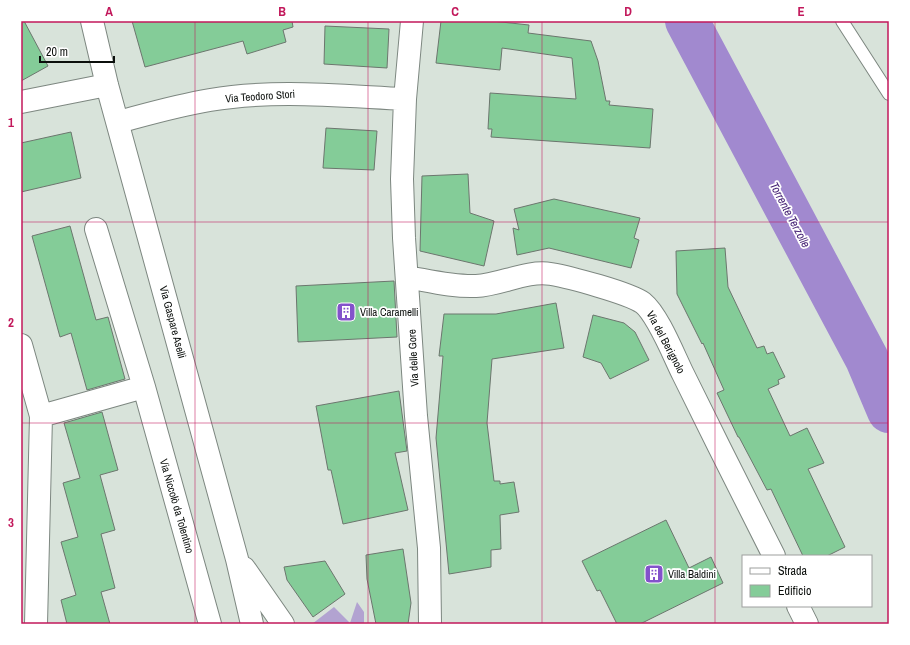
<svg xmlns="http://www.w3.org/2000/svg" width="910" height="645" font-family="'Archivo Narrow',sans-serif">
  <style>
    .green { fill: #b2a3d1 }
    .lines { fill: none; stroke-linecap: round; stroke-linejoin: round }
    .river { stroke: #a189cf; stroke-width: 44 }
    .building { fill: #84cc98; stroke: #6c766e }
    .service-casing { stroke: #7d8780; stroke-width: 14 }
    .minor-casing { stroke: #7d8780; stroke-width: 24 }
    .service { stroke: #fff; stroke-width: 12 }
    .minor { stroke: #fff; stroke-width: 22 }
    .grid { fill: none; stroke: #c2185b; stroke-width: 1; stroke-opacity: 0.55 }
    .labels { text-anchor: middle; stroke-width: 3.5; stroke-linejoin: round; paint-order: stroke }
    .street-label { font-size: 11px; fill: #0b0f0c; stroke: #fff }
    .poi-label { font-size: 11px; fill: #0b0f0c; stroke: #fff; text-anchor: start }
    .water-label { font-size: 12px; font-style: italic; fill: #472476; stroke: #fff }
    .neatline { fill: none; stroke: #c2185b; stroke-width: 1.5 }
    .grid-label { font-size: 13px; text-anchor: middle; font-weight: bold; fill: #c2185b }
  </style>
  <rect width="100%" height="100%" fill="#d8e3da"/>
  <path class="green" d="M357,602L364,612V624H312L334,607L350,623Z"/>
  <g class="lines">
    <path class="river" d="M687,21L867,359L889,411"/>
  </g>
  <path class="building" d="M21,21H24L48,66L21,81Z
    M132,21H292L293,27L283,30L286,42L247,54L243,41L145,67Z
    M441,21H492L529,25L528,33L591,41L598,61L606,101H610L609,105L653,109L650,148L491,137L492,129H488L490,93L576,99L572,58L502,48L500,70L436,63Z
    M325,26L389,29L387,68L324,64Z
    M326,128L377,131L374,170L323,168Z
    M71,132L81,178L21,192V143Z
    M468,174L470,213L494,221L484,266L420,251L422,176Z
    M554,199L640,218L634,238L639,240L631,268L549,248L517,255L513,228L519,230L514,209Z
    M70,226L96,320L108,317L125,379L87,390L71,333L60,337L32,236Z
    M725,248L728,287L757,348L764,346L767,354L773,352L785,377L778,380L779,384L768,389L790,436L807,428L824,463L808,469L845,547L827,556H803L771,489L767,490L739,437H738L717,393L724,390L703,343L702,344L677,294L676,251Z
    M394,281L397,337L298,342L296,286Z
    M556,303L564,348L492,359L487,423L494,481H500V484L514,482L519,512L500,515L501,549L491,550V567L449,574L436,438L443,356H439L444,314H496Z
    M593,315L624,323L635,332L649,360L610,379L601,363L583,357Z
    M399,391L407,451L395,453L408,510L343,524L331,470H328L316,406Z
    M102,412L118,470L100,475L115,530L101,534L115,588L101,592L110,624H67L61,600L76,595L61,542L78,537L63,483L80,478L64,423Z
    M666,520L689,568L711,557L723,583L640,624H617L600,590L597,591L582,561Z
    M403,549L411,603L408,624H376L367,579L366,555Z
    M325,561L345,594L313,617L287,580L284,567Z"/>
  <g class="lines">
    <g class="service-casing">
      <path id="service" d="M842,21L889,94"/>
    </g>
    <g class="minor-casing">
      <path id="minor" d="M92,21L107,85L237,559L252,624
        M412,21L405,99L402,179L404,238L416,416L429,548L430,624
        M21,102L107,85
        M118,122C148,114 179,105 210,100C274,89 340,96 405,99
        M96,229L144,387L210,624
        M407,277C430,281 453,287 476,286C501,285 526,270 551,274C569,277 629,293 643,303C658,315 674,356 683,374C713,435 743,495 774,556
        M21,345L41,416L36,624
        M41,416L144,387
        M244,568L283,624
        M798,606L807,624"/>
    </g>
    <use href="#service" class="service"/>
    <use href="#minor" class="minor"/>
  </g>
  <path class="grid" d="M195,21V624M368,21V624M542,21V624M715,21V624M21,222H889M21,423H889"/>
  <defs>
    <g id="building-square" transform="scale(1)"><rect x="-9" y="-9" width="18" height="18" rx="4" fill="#8352cb" stroke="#fff"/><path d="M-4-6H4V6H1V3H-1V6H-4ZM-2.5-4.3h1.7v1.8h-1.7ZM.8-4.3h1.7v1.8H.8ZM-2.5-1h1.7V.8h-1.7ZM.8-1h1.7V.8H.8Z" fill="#fff"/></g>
  </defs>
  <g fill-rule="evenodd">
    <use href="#building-square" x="346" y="312"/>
    <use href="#building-square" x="654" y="574"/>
  </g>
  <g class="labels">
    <g class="street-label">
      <text transform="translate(260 96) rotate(-4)" y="4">Via Teodoro Stori</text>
      <text transform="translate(173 322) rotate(75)" y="4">Via Gaspare Aselli</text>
      <text transform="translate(666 342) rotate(62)" y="4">Via del Berignolo</text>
      <text transform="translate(413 358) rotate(-93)" y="4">Via delle Gore</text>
      <text transform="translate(177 506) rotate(74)" y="4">Via Niccolò da Tolentino</text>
    </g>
    <g class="poi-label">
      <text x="360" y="316">Villa Caramelli</text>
      <text x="668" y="578">Villa Baldini</text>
    </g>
    <g class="water-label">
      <text transform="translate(790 215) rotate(62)" y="4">Torrente Terzolle</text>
    </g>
  </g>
  <rect width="910" height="645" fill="none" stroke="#ffffff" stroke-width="44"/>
  <rect x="742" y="555" width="130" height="52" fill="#ffffff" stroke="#9d9f9e"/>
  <rect x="750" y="568" width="20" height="6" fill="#ffffff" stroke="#9d9f9e"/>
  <text x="778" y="575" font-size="12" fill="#0b0f0c">Strada</text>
  <rect x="750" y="585" width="20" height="12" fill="#84cc98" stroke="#9d9f9e"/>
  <text x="778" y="595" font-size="12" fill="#0b0f0c">Edificio</text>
  <path d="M40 56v6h74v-6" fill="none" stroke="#0b0f0c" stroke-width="2"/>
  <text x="46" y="56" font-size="12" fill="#0b0f0c" stroke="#ffffff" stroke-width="3" paint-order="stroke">20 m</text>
  <rect x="22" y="22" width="866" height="601" class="neatline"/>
  <g class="grid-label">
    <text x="109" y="16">A</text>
    <text x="282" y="16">B</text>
    <text x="455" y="16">C</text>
    <text x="628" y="16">D</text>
    <text x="801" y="16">E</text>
    <text x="11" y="127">1</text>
    <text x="11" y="327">2</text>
    <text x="11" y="527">3</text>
  </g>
</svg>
